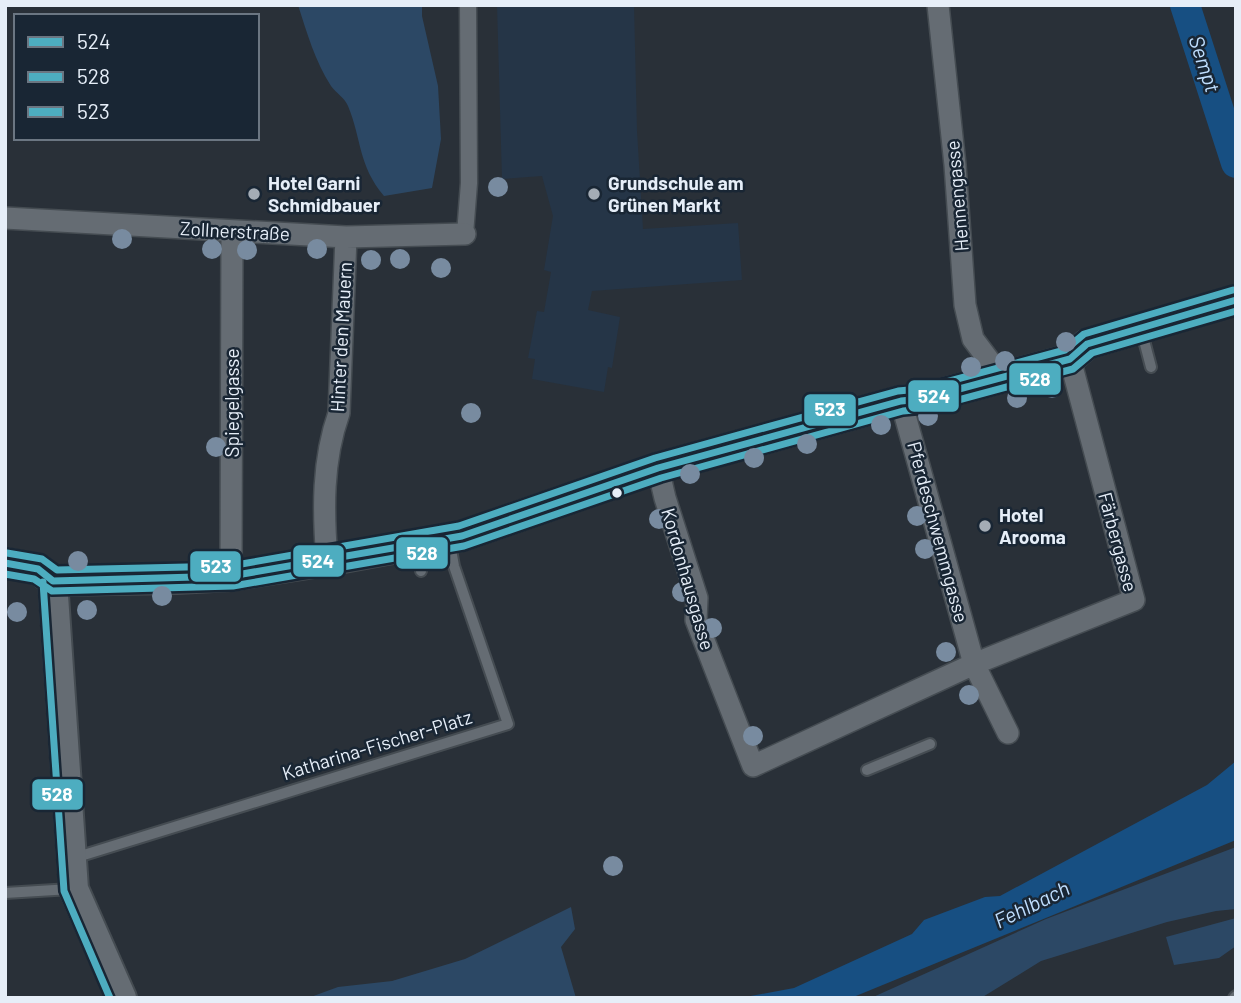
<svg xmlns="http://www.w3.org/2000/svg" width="1241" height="1003" font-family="Barlow,sans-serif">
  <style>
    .built { fill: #253547 }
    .green { fill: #2c4865 }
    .water { fill: #174f82 }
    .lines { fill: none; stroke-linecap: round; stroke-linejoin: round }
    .canal { stroke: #174f82; stroke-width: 30 }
    .service-casing { stroke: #454c52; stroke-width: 14 }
    .pedestrian-casing { stroke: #454c52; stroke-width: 19 }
    .minor-casing { stroke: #454c52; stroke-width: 24 }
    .tertiary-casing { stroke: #454c52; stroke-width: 32 }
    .service { stroke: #656c73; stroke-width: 10 }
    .pedestrian { stroke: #656c73; stroke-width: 16 }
    .minor { stroke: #656c73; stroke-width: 21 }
    .tertiary { stroke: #656c73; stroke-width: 28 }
    .bus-1-casing { stroke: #192634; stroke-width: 12 }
    .bus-2-casing { stroke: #192634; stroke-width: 12 }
    .bus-3-casing { stroke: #192634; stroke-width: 12 }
    .bus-1 { stroke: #4dadc0; stroke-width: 7 }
    .bus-2 { stroke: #4dadc0; stroke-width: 7 }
    .bus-3 { stroke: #4dadc0; stroke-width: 7 }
    .tree { fill: #788ba0 }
    .poi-dot { fill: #a4acb5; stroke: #192634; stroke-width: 2.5 }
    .bus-dot { fill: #e6eef8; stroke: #192634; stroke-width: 2.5 }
    .labels { text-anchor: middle; stroke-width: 5; stroke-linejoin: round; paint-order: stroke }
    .poi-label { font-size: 19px; font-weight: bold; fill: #e6eef8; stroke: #192634; text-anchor: start }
    .street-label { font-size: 19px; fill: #e6eef8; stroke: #192634 }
    .water-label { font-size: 21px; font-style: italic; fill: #bfdefe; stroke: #192634 }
    .line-badge { stroke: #192634; stroke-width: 2.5 }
    .badge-label { font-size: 19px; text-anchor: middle; font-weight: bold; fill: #fff }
  </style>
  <rect width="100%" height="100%" fill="#293038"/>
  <path class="built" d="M497,5H634L637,131L643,229L738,223L742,280L592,291L588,310L620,317L612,368L608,367L604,392L532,379L535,359L528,358L537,311L544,312L551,272L544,270L553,216L542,176L502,179Z"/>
  <path class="green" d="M298,5H422V16L438,86L441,139L432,188L384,196C358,165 362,140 348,106C345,98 336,93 331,86C315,61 307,33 298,5Z
    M1236,847V909L1216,911L1167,922L1041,961L981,998H871L1046,919Z
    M571,907L575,929L561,947L576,998H308L338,987L392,981L465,959Z
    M1236,918V946L1219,958L1174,965L1166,937Z"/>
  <path class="water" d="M1236,761V840L851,998H740L794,988L912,934L924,920L985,897L1000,896L1207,785Z"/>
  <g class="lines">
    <path class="canal" d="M1185,5L1236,163"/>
    <g class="service-casing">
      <path id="service" d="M1141,329L1151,367
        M419,546L421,571
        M867,770L930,744
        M74,858L508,724L454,566L449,539
        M5,893L71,889
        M1234,998L1236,996"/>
    </g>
    <g class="pedestrian-casing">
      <path id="pedestrian" d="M465,234L469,183L468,5"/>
    </g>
    <g class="minor-casing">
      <path id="minor" d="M938,5L955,165L965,305L973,339L988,359L993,380
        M5,218L346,237L465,234
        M901,401L974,664L1008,733
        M658,468L665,498L697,598L696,620L753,766L974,664L1134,600L1070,359
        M327,561C323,511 322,461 339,413L346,237
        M231,576L232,231"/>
    </g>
    <g class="tertiary-casing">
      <path id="tertiary" d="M5,563L38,569L53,581L177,579L231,576L327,561L462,536L658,468L901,401L922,399L1070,359L1087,344L1236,300
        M53,581L74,889L122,998"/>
    </g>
    <use href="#service" class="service"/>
    <use href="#pedestrian" class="pedestrian"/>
    <use href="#minor" class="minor"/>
    <use href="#tertiary" class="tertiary"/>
    <g class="bus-1-casing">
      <path id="bus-1" d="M5,563L38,569L53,581L231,576L462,536L658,468L901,401L922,399L1070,359L1087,344L1236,300"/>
    </g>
    <g class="bus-2-casing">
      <path id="bus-2" d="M5,574L34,579L52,591L233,586L464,546L661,478L903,411L925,409L1073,369L1092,353L1236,311
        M43,582L64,891L110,998"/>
    </g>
    <g class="bus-3-casing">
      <path id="bus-3" d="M7,553L42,559L57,570L230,566L459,526L655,458L898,391L920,389L1065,350L1084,334L1233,290"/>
    </g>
    <use href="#bus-1" class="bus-1"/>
    <use href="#bus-2" class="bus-2"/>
    <use href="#bus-3" class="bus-3"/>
  </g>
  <g class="tree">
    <circle cx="498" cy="187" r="10"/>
    <circle cx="122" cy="239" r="10"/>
    <circle cx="212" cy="249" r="10"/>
    <circle cx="317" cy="249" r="10"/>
    <circle cx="247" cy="250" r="10"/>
    <circle cx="400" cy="259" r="10"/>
    <circle cx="371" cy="260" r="10"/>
    <circle cx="441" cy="268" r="10"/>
    <circle cx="1066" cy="342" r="10"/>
    <circle cx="1005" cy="361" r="10"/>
    <circle cx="971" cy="367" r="10"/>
    <circle cx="1052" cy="388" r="10"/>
    <circle cx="1017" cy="398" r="10"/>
    <circle cx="471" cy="413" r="10"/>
    <circle cx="928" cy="416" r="10"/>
    <circle cx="881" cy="425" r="10"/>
    <circle cx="807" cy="444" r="10"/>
    <circle cx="216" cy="447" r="10"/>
    <circle cx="754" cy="458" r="10"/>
    <circle cx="690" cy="474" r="10"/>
    <circle cx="917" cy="516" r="10"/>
    <circle cx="659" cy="519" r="10"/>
    <circle cx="925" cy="549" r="10"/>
    <circle cx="78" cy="561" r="10"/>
    <circle cx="682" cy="592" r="10"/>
    <circle cx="162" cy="596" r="10"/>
    <circle cx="87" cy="610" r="10"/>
    <circle cx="17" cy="612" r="10"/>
    <circle cx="712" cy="628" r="10"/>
    <circle cx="946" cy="652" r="10"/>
    <circle cx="969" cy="695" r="10"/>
    <circle cx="753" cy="736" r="10"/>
    <circle cx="613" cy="866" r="10"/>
  </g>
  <g class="poi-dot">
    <circle cx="254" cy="194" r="7"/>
    <circle cx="594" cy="194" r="7"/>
    <circle cx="985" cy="526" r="7"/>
  </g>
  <circle class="bus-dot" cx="617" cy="493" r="6"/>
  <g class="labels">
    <g class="poi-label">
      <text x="268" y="190">Hotel Garni<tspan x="268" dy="22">Schmidbauer</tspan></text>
      <text x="608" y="190">Grundschule am<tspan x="608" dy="22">Grünen Markt</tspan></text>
      <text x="999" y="522">Hotel<tspan x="999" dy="22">Arooma</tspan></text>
    </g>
    <g class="street-label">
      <text transform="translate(957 196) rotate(-95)" y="7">Hennengasse</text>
      <text transform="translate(235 231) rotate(3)" y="7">Zollnerstraße</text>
      <text transform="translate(341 337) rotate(-87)" y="7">Hinter den Mauern</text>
      <text transform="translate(232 403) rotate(-90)" y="7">Spiegelgasse</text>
      <text transform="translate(938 532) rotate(75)" y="7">Pferdeschwemmgasse</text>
      <text transform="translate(1118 542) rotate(75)" y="7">Färbergasse</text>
      <text transform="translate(688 579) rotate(74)" y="7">Kordonhausgasse</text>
      <text transform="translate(377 745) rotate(-17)" y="7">Katharina-Fischer-Platz</text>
    </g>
    <g class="water-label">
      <text transform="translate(1204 64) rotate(72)" y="7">Sempt</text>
      <text transform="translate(1032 905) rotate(-26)" y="7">Fehlbach</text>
    </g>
  </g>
  <g class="line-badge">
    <rect x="1008" y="362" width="54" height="34" rx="7" fill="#4dadc0"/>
    <rect x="907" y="379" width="53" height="34" rx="7" fill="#4dadc0"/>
    <rect x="803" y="393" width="54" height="34" rx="7" fill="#4dadc0"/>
    <rect x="395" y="536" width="54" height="34" rx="7" fill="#4dadc0"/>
    <rect x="292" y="544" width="53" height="34" rx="7" fill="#4dadc0"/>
    <rect x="189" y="550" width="53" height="33" rx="7" fill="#4dadc0"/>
    <rect x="31" y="778" width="53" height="33" rx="7" fill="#4dadc0"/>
  </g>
  <g class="badge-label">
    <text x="1035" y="386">528</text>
    <text x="934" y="403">524</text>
    <text x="830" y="416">523</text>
    <text x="422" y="560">528</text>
    <text x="318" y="568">524</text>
    <text x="216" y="573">523</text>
    <text x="57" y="801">528</text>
  </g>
  <rect width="1241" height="1003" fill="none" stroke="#e6eef8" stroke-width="14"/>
  <rect x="14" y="14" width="245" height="126" fill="#192634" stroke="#6b7682" stroke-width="2"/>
  <rect x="28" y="37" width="35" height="10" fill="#4dadc0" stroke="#6b7682" stroke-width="2"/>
  <text x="77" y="49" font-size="21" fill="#e6eef8">524</text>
  <rect x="28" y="72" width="35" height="10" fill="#4dadc0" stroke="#6b7682" stroke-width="2"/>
  <text x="77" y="84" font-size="21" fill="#e6eef8">528</text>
  <rect x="28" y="107" width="35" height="10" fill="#4dadc0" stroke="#6b7682" stroke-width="2"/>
  <text x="77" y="119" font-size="21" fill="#e6eef8">523</text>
</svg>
